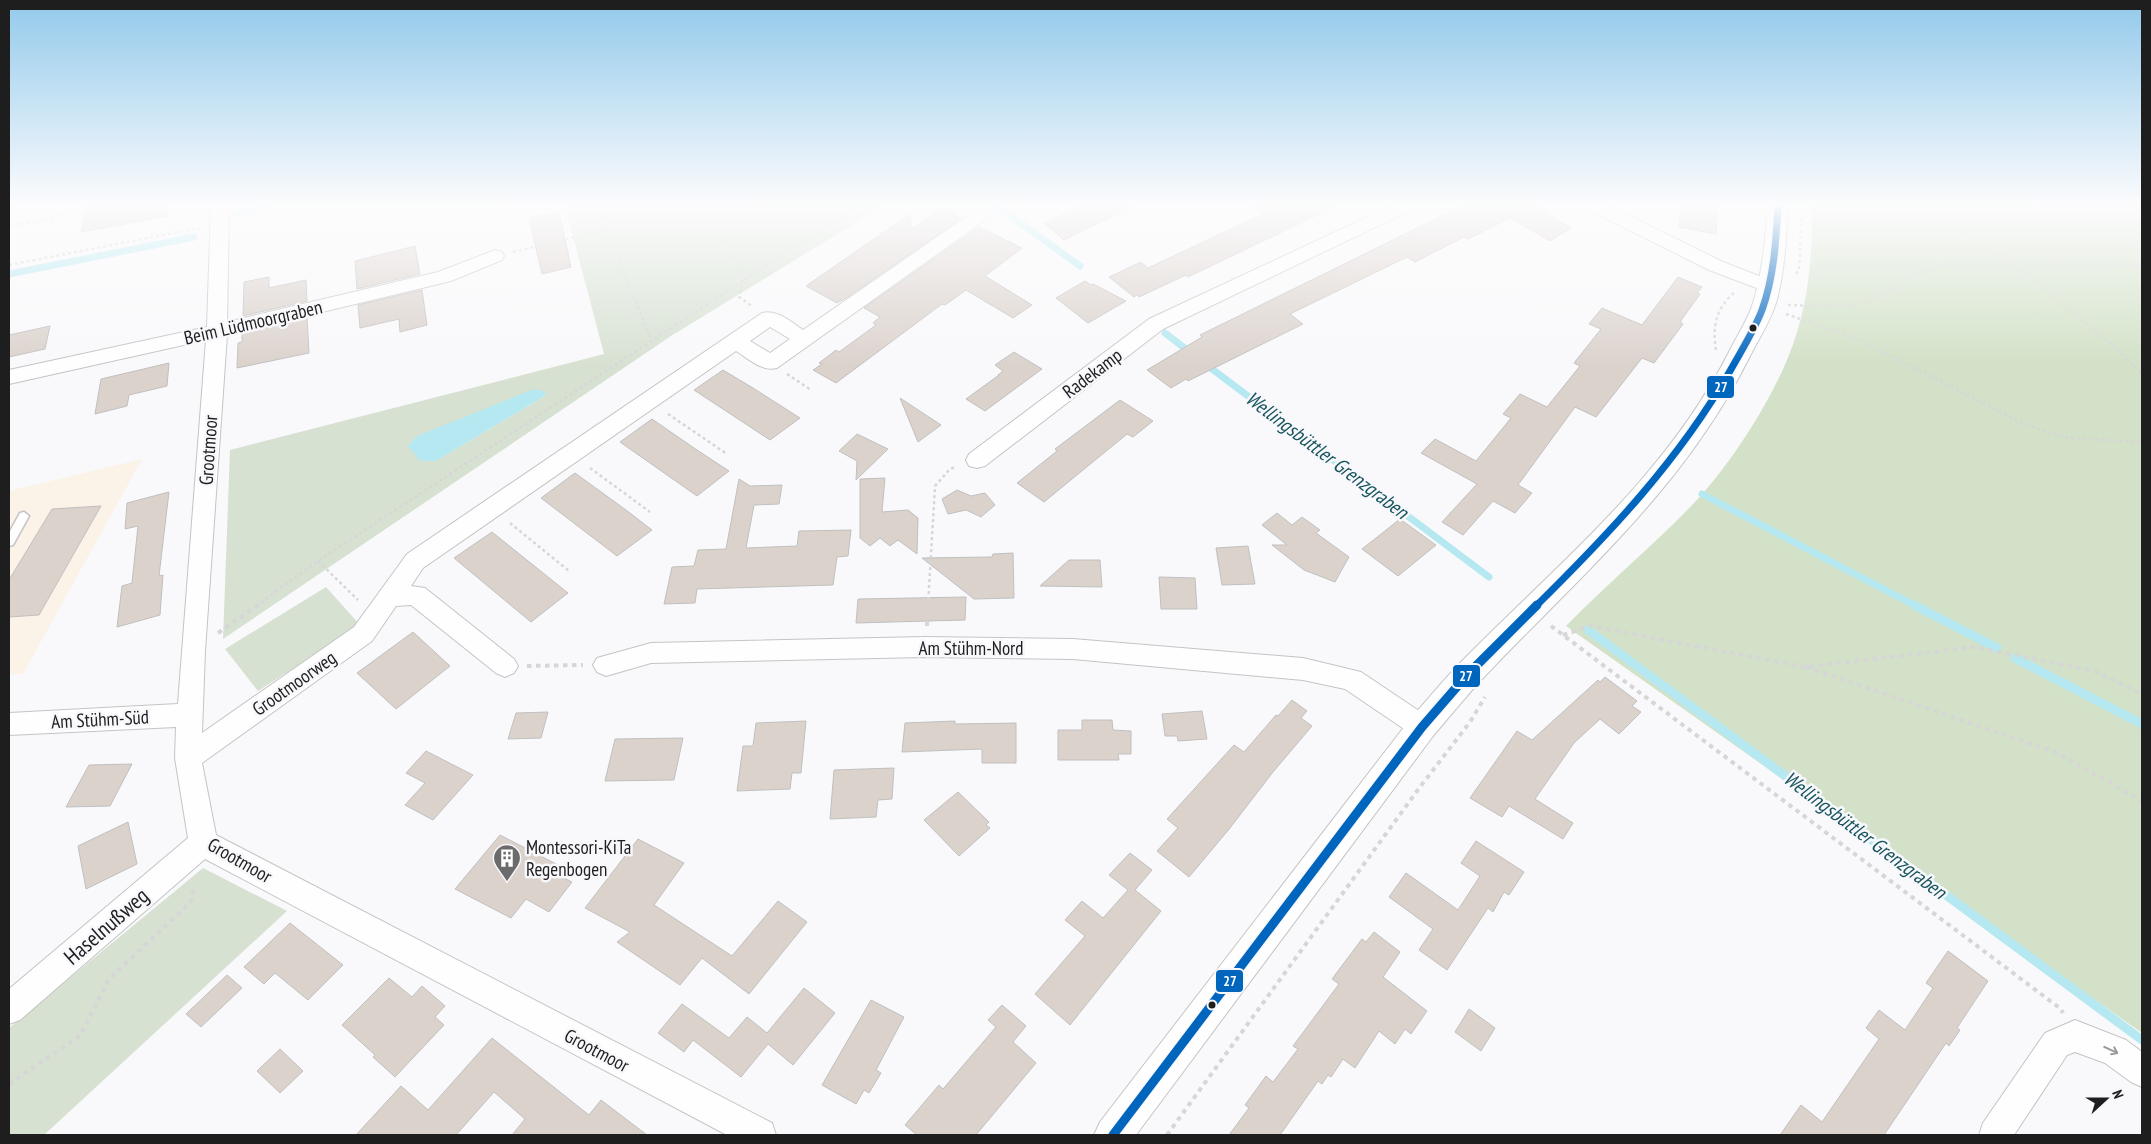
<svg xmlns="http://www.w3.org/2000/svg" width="2151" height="1144" font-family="'PT Sans Narrow',sans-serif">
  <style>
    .commercial { fill: #fbf2e8 }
    .green { fill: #d7e1d2; fill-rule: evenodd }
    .forest { fill: #d2e1c7 }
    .water { fill: #b5e8f0 }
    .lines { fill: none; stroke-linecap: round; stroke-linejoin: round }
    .stream-far1 { stroke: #b5e8f0; stroke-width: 7 }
    .stream { stroke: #b5e8f0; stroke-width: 9 }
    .building { fill: #dbd2cc; stroke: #c0c0c0 }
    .service-casing { stroke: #c4c4c6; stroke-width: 3 }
    .minor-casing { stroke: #c4c4c6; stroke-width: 2 }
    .secondary-casing { stroke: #c4c4c6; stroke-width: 2 }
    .path-far1 { stroke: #d6d6d7; stroke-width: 2.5; stroke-dasharray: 3 3; stroke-linecap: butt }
    .path { stroke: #d6d6d7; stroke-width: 4; stroke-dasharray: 4.5 4.5; stroke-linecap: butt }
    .service { fill: #fefefe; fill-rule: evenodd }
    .minor { fill: #fefefe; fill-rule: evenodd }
    .secondary { fill: #fefefe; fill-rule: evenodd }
    .bus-1-far1-casing { stroke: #f8f8fc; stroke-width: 10 }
    .bus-1-casing { stroke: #f8f8fc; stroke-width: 12 }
    .bus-1-far1 { stroke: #0065bd; stroke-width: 7 }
    .bus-1 { stroke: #0065bd; stroke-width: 9 }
    .oneway { stroke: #99999a }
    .bus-dot { fill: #1e1e1f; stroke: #f8f8fc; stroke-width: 2 }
    .labels { text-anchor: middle; stroke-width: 5; stroke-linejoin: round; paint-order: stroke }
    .street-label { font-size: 19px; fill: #1e1e1f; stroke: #f8f8fc }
    .poi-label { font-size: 19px; fill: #1e1e1f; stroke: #f8f8fc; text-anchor: start }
    .water-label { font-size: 20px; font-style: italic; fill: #17555d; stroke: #f8f8fc }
    .near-street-label { font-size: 22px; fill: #1e1e1f; stroke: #f8f8fc }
    .line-badge { stroke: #f8f8fc; stroke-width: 2 }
    .badge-label { font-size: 14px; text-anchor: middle; font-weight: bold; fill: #fff }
  </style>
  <rect width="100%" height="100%" fill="#f9f9fb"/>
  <path class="commercial" d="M142,459L23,674H9V491Z"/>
  <path class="green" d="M565,206H883L671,336L223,639L230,450L604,354ZM545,392L543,397L436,461Z
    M326,587L360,625L258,691L225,649Z
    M203,868L287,911L44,1135H9V1028Z"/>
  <path class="forest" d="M1812,206H2142V1033L1566,626C1608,583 1654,545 1695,502C1730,465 1770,403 1789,355C1808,309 1813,255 1812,206Z"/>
  <path class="water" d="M534,389L546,392L543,397L436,461H420L408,446L417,436Z"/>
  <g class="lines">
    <path class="stream-far1" d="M997,206L1080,266
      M237,213L271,206
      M9,274L194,237
      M1165,333L1191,353
      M1204,363L1489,577
      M1702,494L1916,606"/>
    <path class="stream" d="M1914,605L1997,648
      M1588,630L2142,1040
      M2015,658L2142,724"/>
  </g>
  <path class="building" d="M87,206H167L168,216L81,232Z
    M1082,206H1133L1064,240L1044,223Z
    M1252,206H1336L1188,277L1186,275L1139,297L1137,295L1134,297L1109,277L1141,262L1148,268L1263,214Z
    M1462,206H1534L1571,228L1550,241L1510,218L1468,239L1464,237L1415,262L1407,257L1290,314L1303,324L1188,381L1186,379L1171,388L1147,370L1202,337L1200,335Z
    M1681,206H1717L1716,234L1679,227Z
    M942,208L962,218L846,298L837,303L806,286L910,214L912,229Z
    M559,212L571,267L542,274L529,218Z
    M979,227L1022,248L985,276L1032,305L1013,318L966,290L945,305L942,304L836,383L813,370L822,364L819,363L836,350L839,352L876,325L873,323L880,317L864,308Z
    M415,246L420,274L357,289L355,261Z
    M269,277V288L306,280L307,301L243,316L244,282Z
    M1678,277L1702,287L1697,293L1700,294L1680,322L1683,324L1654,363L1642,358L1596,417L1575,407L1518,485L1532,493L1515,513L1493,501L1463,535L1442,522L1477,484L1421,453L1435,439L1476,461L1511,418L1503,414L1520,394L1547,407L1580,366L1574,363L1601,329L1589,324L1602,308L1642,325Z
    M1085,281L1091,285L1093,284L1126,301L1088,323L1056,298Z
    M422,290L427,325L400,332L399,319L360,328L358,305Z
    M307,318L309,353L237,368L238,343L242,342V333Z
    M50,326L45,349L9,357V335Z
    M1014,352L1042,369L985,411L966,399L999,375H998L1003,371L995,365Z
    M169,363L167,386L129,395L127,406L95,414L101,379Z
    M723,370L753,388L800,418L770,440L694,390Z
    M900,398L941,425L918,442Z
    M1120,400L1153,421L1133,437L1127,434L1044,502L1017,483L1057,451L1055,449Z
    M652,419L697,450L729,471L697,496L620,442Z
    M857,434L888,449L856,480L857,461L839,451Z
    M575,473L626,510L652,530L617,556L541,498Z
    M885,478L882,512L908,510L918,518L917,554L898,540L890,546L880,538L870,546L860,538V479Z
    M739,479L750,486L782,485L779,504L754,505L746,548L797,546L799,531L851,530L848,556L837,557L833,585L697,589L695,603L664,604L672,567L694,566L698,550L726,549Z
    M957,490L971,496L985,493L995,505L981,517L966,510L948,514L942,499Z
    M169,492L159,576L163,575L160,615L117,627L122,586L132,583L138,526L125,529L127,503Z
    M101,506L39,615L9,617V580L52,509Z
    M1277,513L1292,525L1302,517L1320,530L1316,533L1349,557L1335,582L1304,570L1272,545H1287L1262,525Z
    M1400,519L1436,545L1398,576L1362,549Z
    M492,532L568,593L531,622L454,558Z
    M1248,546L1255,584L1222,585L1216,548Z
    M1013,553L1014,598L974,599L922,558L992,557L993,554Z
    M1069,560H1100L1102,587L1040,586Z
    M1159,577L1195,578L1197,609H1161Z
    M966,597L965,620L856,623L858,599Z
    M413,632L450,666L396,709L357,673Z
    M1605,677L1637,701L1632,706L1641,712L1619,734L1600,719L1574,743L1535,799L1573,823L1563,839L1509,806L1502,817L1470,798L1517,731L1532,740L1598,680L1600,682Z
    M1292,700L1307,711L1301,718L1312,726L1273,772L1230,828L1189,877L1157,851L1178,828L1167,819L1234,745L1244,752L1276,715L1278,716Z
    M1202,711L1207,739L1178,741L1177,736H1165L1162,714Z
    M548,712L541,738L508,739L516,713Z
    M1082,720H1112L1113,730L1131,731V754H1118L1119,760H1058V730H1082Z
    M806,721L801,773H792L790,789L737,791L743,746H753L756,723Z
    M955,721V724L1016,723V763H982V749L902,752L905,723Z
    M683,738L674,780L605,781L615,739Z
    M426,751L473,775L433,820L405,805L425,783L406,773Z
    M132,764L110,806L66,807L89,765Z
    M894,768L892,799L878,800L876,817L830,819L834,770Z
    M958,792L989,822L986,825L990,828L959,856L924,820Z
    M128,822L137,864L86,889L78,846Z
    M500,835L564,868L558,875L572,882L549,912L526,899L511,918L455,889Z
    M638,839L684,863L654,905L732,956L778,901L807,922L749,994L702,958L680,985L617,942L630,932L585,908Z
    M1476,841L1524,872L1509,895L1504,892L1493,912L1488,908L1447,970L1419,950L1433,929L1389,897L1406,873L1458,910L1480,876L1461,863Z
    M1130,853L1152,870L1135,890L1161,911L1070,1025L1035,994L1085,936L1065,920L1082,901L1103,918L1128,890L1109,875Z
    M290,923L343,965L308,1000L275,973L264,984L244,967Z
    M1374,932L1400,952L1383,977L1427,1011L1411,1034L1405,1029L1395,1044L1379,1031L1355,1068L1343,1059L1331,1077L1328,1075L1322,1084L1318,1081L1280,1135H1229L1249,1108L1245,1105L1266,1076L1273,1082L1298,1049L1293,1046L1339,984L1332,979L1362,939L1366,942Z
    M1948,951L1988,981L1957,1028L1960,1030L1949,1046L1946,1043L1884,1135H1780L1801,1105L1822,1122L1879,1039L1866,1028L1879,1010L1905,1030L1933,988L1926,983Z
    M227,975L242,988L201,1027L186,1014Z
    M389,978L412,997L422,986L445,1006L435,1017L444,1025L395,1077L373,1057L375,1055L342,1025Z
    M804,988L835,1013L793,1065L768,1044L741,1077L693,1040L684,1052L658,1033L682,1004L729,1038L747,1017L767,1033Z
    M871,1000L904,1017L876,1070L881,1073L869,1093L864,1090L856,1104L822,1085Z
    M1002,1005L1026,1026L1013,1042L1036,1063L976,1135H917L905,1125L939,1085L943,1089L996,1027L988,1020Z
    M1469,1009L1495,1028L1481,1051L1455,1032Z
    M492,1038L589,1115L601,1100L647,1135H512L525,1119L494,1092L456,1135H356L401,1086L428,1110Z
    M280,1049L303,1071L280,1093L257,1071Z"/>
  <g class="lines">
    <g class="service-casing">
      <path id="service" d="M24,512L29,516L13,545L9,546V533L20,513Z"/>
    </g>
    <g class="minor-casing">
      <path id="minor" d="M211,206H229L227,322L438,272L495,250L502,252L504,256L502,260L451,281L227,335L205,651L202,733L354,627L407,554L762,313C777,309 791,322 803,330L973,212L979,211L985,212L988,216L985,220L777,368C762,372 749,359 736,351L423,568L411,586L425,588L514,659L518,666L514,673L505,677L496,673L411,605L396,606L372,641L202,763L216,835L772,1123L776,1135H727L205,859L20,1020L9,1024V989L188,838L175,758L176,727L9,735V713L178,704L206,340L9,384V370L207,327ZM770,327L790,339L770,353L750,341Z
        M1391,206H1414L1411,210L1163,329L985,466L977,468L969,466L966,460L969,454L1149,319Z
        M1586,206H1609L1723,262L1777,283L1780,287L1777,291L1770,293L1709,270L1589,210Z
        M925,637L1073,639L1303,658L1361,672L1431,719L1435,727L1431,735L1422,738L1413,735L1345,689L1303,680L1073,659L925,657L651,663L606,676L597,672L593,665L597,658L651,643Z
        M2075,1020L2126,1040L2142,1052V1087L2131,1082L2105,1063L2075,1052L2067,1055L2014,1135H1979L1983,1123L2045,1033Z"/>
    </g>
    <g class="secondary-casing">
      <path id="secondary" d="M1768,206H1788C1786,239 1785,271 1776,303C1770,322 1758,340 1749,358C1684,488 1583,573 1485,676C1467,695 1450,716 1433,736L1136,1135H1094L1100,1122L1411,718C1429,698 1446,677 1464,659C1561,561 1664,478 1728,354C1736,337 1748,320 1753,303C1763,271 1765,239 1768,206Z"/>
    </g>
    <path class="path-far1" d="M598,206L652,342
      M715,206L743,281L739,297L752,306
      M1934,206L1942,215L1984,248L2013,262L2120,352L2142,374
      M9,225L38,222L75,210L78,206
      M1963,231L1982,222L1980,206
      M513,252L608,229
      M9,265L199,228
      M1796,274L1799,270L1802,209
      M1788,305L1846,307L1884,295L1909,279L1934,267L1963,261L2101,262L2142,267
      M1786,314L1860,340L2017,420L2046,432L2072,438L2142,442
      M1716,350C1712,326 1716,308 1735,292
      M787,374L811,390
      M668,414L727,454
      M590,468L650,512
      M510,523L569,571
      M318,561L358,600
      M256,606L318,561L852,209L850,206
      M928,606L935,486L950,469L955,467"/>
    <path class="path" d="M927,626L928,605
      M1551,626L2061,1009L2063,1013
      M218,633L258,605
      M1563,635L1591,626L1805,667L1975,647L2094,671L2142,694
      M527,666L583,665
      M1806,667L2055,752L2142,801
      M9,1084L80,1036L109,979L191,902L194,886
      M1167,1135L1420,787L1470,722L1485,697"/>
    <use href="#service" class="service"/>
    <use href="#minor" class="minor"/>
    <use href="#secondary" class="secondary"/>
    <g class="bus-1-far1-casing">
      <path id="bus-1-far1" d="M1536,606C1609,534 1679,460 1730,371C1741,351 1754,331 1762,310C1774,277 1776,241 1778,206"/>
    </g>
    <g class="bus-1-casing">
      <path id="bus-1" d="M1113,1135L1422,727L1468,674L1537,605"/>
    </g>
    <use href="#bus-1-far1" class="bus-1-far1"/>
    <use href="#bus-1" class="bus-1"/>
  </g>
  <defs><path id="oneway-shaft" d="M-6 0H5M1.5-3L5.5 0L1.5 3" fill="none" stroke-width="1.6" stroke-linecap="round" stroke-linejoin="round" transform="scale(1.25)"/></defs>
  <use class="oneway" href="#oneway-shaft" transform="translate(2111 1050) rotate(25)"/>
  <linearGradient id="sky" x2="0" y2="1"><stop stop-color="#93c9eb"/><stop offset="0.56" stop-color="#fcfcfd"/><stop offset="1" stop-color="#fcfcfd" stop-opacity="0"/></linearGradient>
  <rect width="2151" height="366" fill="url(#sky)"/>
  <defs>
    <g id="building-pin" transform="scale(1.4375)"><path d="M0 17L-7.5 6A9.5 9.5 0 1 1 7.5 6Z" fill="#6b6b6c" stroke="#f8f8fc"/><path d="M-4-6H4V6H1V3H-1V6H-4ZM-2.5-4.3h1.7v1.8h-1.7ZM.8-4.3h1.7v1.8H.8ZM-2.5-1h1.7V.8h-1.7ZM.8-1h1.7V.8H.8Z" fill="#fff"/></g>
  </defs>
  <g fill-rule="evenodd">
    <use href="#building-pin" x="507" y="858"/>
  </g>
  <g class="bus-dot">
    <circle cx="1753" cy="328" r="4.5"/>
    <circle cx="1212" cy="1005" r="4.5"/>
  </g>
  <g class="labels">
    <g class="street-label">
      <text transform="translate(253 322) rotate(-13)" y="7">Beim Lüdmoorgraben</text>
      <text transform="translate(1092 373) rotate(-37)" y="7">Radekamp</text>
      <text transform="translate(208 450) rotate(-86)" y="7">Grootmoor</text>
      <text x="971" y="655">Am Stühm-Nord</text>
      <text transform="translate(294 683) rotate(-35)" y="7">Grootmoorweg</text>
      <text transform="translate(100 719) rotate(-3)" y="7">Am Stühm-Süd</text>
      <text transform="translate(240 860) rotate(30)" y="7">Grootmoor</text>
      <text transform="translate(597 1050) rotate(28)" y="7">Grootmoor</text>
    </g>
    <g class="poi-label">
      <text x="526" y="854">Montessori-KiTa<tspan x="526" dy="22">Regenbogen</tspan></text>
    </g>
    <g class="water-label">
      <text transform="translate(1327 455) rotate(37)" y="7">Wellingsbüttler Grenzgraben</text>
      <text transform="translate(1865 835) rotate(37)" y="7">Wellingsbüttler Grenzgraben</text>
    </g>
    <g class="near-street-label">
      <text transform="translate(106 926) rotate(-41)" y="8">Haselnußweg</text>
    </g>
  </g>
  <g class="line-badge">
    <rect x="1706" y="375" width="29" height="24" rx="5" fill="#0065bd"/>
    <rect x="1452" y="664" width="29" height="24" rx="5" fill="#0065bd"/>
    <rect x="1215" y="969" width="29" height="24" rx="5" fill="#0065bd"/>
  </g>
  <g class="badge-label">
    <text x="1721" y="392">27</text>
    <text x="1466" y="681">27</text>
    <text x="1230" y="986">27</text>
  </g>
  <rect width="2151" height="1144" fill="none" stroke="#1e1e1f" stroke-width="20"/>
  <g transform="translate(2106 1099) rotate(69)" stroke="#f8f8fc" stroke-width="4" paint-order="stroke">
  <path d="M0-4L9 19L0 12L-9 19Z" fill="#1e1e1f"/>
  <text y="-8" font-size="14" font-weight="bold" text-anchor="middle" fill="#1e1e1f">N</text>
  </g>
</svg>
